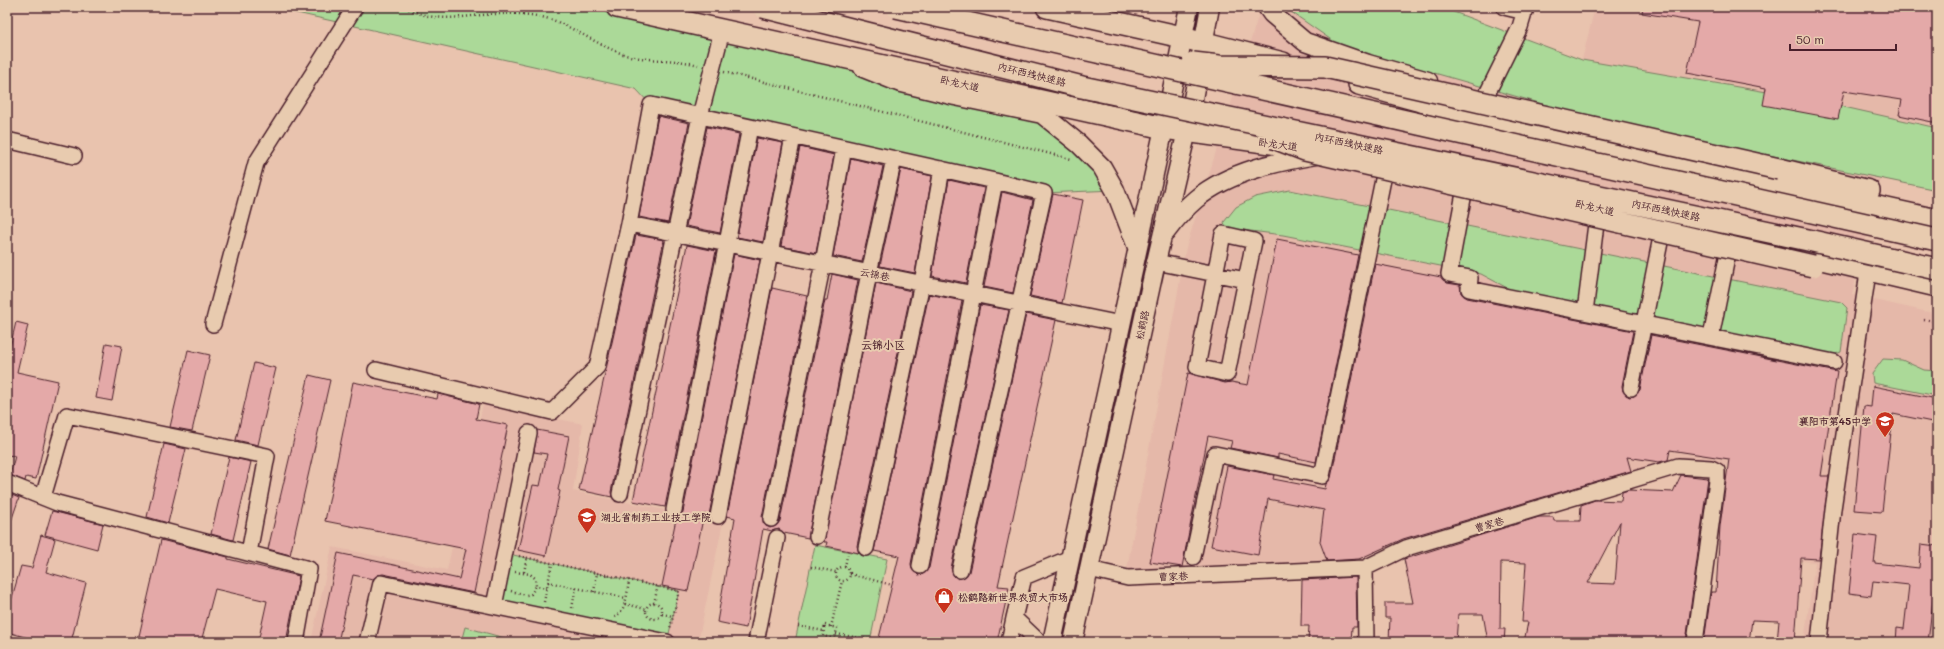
<svg xmlns="http://www.w3.org/2000/svg" width="1944" height="649" font-family="Mali,'LXGW WenKai TC',sans-serif">
  <style>
    .built { fill: #e5b8a9 }
    .green { fill: #abd998; stroke: #7a7c62 }
    .building { fill: #e4a9a8; stroke: #4a1f2b; fill-rule: evenodd }
    .lines { fill: none; stroke-linecap: round; stroke-linejoin: round }
    .minor-casing { stroke: #4a1f2b; stroke-width: 18 }
    .major-casing { stroke: #4a1f2b; stroke-width: 21 }
    .highway-casing { stroke: #4a1f2b; stroke-width: 24 }
    .path { stroke: #4a1f2b; stroke-width: 2.5; stroke-dasharray: 1 3; stroke-linecap: butt }
    .minor { stroke: #e8cbaf; stroke-width: 15 }
    .major { stroke: #e8cbaf; stroke-width: 18 }
    .highway { stroke: #e8cbaf; stroke-width: 21 }
    .highway-bridge-casing { stroke: #4a1f2b; stroke-width: 24; stroke-linecap: butt }
    .highway-bridge { stroke: #e8cbaf; stroke-width: 21 }
    .labels { text-anchor: middle; stroke-width: 4; stroke-linejoin: round; paint-order: stroke }
    .street-label { font-size: 10px; fill: #4a1f2b; stroke: #e8cbaf }
    .poi-label { font-size: 10px; font-weight: bold; fill: #4a1f2b; stroke: #e8cbaf; text-anchor: start }
    .neighbourhood-label { font-size: 11px; font-weight: bold; fill: #4a1f2b; stroke: #e8cbaf }
  </style>
  <rect width="100%" height="100%" fill="#e9c3ae"/>
  <filter id="ink" filterUnits="userSpaceOnUse"><feTurbulence type="fractalNoise" baseFrequency=".025" numOctaves="2"/><feDisplacementMap in="SourceGraphic" scale="8" xChannelSelector="R" yChannelSelector="G"/><feConvolveMatrix kernelMatrix="1 2 1 2 8 2 1 2 1" color-interpolation-filters="sRGB"/></filter>
  <g filter="url(#ink)">
    <path class="built" d="M1261,7H1429L1451,11L1582,60L1595,7H1937V128L1895,119L1852,295L1937,314V642H1804L1815,562L1757,557L1766,468L1679,463L1361,561L1126,574L1186,248Z
      M483,404L583,424L573,491L723,522L698,642H311L332,547L447,570Z"/>
    <path class="green" d="M270,7H613L1042,114L1115,190L1044,193L651,105L636,89Z
      M1284,7H1429L1451,11L1582,60L1813,100L1937,128V190L1595,119L1340,46Z
      M1290,190L1841,302L1847,308L1841,352L1833,355L1513,291L1481,274L1283,235L1226,228L1224,222L1236,207L1255,197Z
      M1883,359L1902,360L1924,370L1937,371V396L1873,383L1872,374Z
      M815,545L887,559L870,642H795Z
      M504,553L679,591L667,642L494,606Z
      M465,627L519,642H461Z"/>
    <path class="building" d="M1643,7H1937V123L1899,115L1902,100L1844,91L1838,119L1763,105L1766,88L1687,73L1698,22L1642,13Z
      M658,116L689,123L668,223L639,217Z
      M707,127L739,134L720,233L686,226Z
      M757,138L783,143L763,242L737,237Z
      M800,147L834,155L816,253L781,246Z
      M851,158L883,166L862,262L833,256Z
      M901,169L932,176L915,273L880,266Z
      M949,180L984,188L966,283L932,276Z
      M1002,192L1033,200L1013,293L984,287Z
      M1053,194L1083,200L1062,303L1030,296Z
      M636,235L664,240L611,492L612,497L579,490Z
      M1277,239L1358,255L1316,462L1278,454V458L1230,448L1232,441L1208,436L1182,567L1150,562L1188,373L1225,383L1231,382L1248,385Z
      M687,245L716,251L665,507L633,501Z
      M734,254L760,260L709,515L704,514L688,591L662,586L676,519L680,516L683,512Z
      M1375,264L1441,277L1447,283L1460,285L1461,293L1467,298L1633,331L1622,386L1623,391L1629,397L1634,396L1640,390L1651,335L1837,372L1821,476H1829L1819,559L1801,558L1795,642H1777L1779,621L1752,620L1749,642H1704L1711,592H1716L1720,526L1729,459L1670,450L1668,460L1659,462L1627,457L1631,471L1403,539L1359,559L1327,561L1320,542L1324,510L1268,499L1258,555L1211,546L1227,466L1274,475L1273,479L1325,489L1326,484L1331,478Z
      M832,274L858,280L808,538L784,533L779,529L772,531L763,529L746,628L717,622L735,518L727,516L772,288L807,296L762,517L765,525L770,528L777,525L780,521L825,300H827Z
      M876,283L911,291L857,546L859,553L826,546L827,542H824Z
      M929,294L962,301L911,564L912,569L918,575L923,574L929,568L980,305L1009,310L951,568L954,576L958,579L966,576L969,572L1026,314L1056,320L998,586L1009,587L997,642H878L899,556L874,551Z
      M16,322L28,325L17,372L58,381L36,479L26,477L25,481L10,475L15,456L7,455V360Z
      M106,343L122,346L112,401L96,398Z
      M188,350L210,355L192,431L170,427Z
      M254,363L276,368L258,445L236,440Z
      M309,375L330,380L290,555L268,549Z
      M353,382L437,399L438,394L479,404L476,419L508,425L474,593L383,574L378,575L373,579L353,575L338,642H319L338,553L459,579L466,549L325,521Z
      M1873,386L1937,399V423L1893,414L1882,512L1854,510L1864,406L1871,407Z
      M537,430L569,436L558,490L560,491L546,556L518,550L533,485L540,486L547,454L534,452Z
      M164,444L186,449L168,523L147,517Z
      M229,457L251,462L233,540L211,534Z
      M1681,475L1708,478L1686,642H1524L1528,622H1522L1526,563L1501,562L1500,629H1505L1504,642H1488L1483,614H1458L1456,642H1389L1390,618H1385V603H1413L1404,559L1539,517H1553L1554,521H1580L1581,505L1595,500L1621,501L1622,492L1628,490L1673,492ZM1620,522L1615,584L1588,583Z
      M7,493L19,498L9,527H7Z
      M52,511L103,524L97,549L45,535Z
      M1855,534L1877,537L1874,563L1919,568L1921,544L1937,546V565L1928,642H1896L1897,628L1904,629L1909,585L1873,581L1871,596L1849,593Z
      M41,535L55,539L46,572L86,583L71,642H43L7,632V599L11,601L21,566L32,568Z
      M161,540L228,557V559L299,576L286,642H258L267,601L215,589L201,642H163L139,636Z
      M1356,577L1357,627H1352L1351,642H1308L1309,626H1301L1302,580Z"/>
    <g class="lines">
      <g class="minor-casing">
        <path id="minor" d="M1504,7L1525,12
          M1481,106L1520,27L1526,7
          M7,140L74,156
          M1467,177L1449,274L1470,278L1469,289L1834,362
          M629,224L1121,324
          M1156,262L1246,280L1227,374L1197,367L1223,234L1254,241L1246,280
          M1585,312L1598,208
          M213,324L256,163L355,7
          M1711,337L1731,238
          M376,370L552,412L597,367L629,224L651,105L995,181L920,566
          M1631,388L1664,222
          M7,483L57,503L309,569L296,642
          M620,494L700,116L722,31
          M43,497L67,415L267,456L249,553
          M674,510L750,127
          M718,516L793,137
          M771,519L823,263L844,148
          M817,536L869,273L894,159
          M866,548L922,283L942,169
          M1193,557L1215,454L1322,476L1387,160
          M1365,568L1366,642
          M1089,569L1128,578L1365,568L1406,548L1678,466L1711,468L1717,471V480L1695,642
          M960,570L1044,193L995,181
          M494,606L529,433
          M1014,618L1024,577L1070,558
          M367,642L381,583L667,642
          M756,642L777,538
          M1009,642L1014,618L1036,639
          M1819,642L1833,509L1867,279"/>
      </g>
      <g class="major-casing">
        <path id="major" d="M1267,7L1272,14L1305,42L1368,64L1428,81
          M863,68L898,82L955,96L1042,114L1079,144L1102,167L1115,190L1137,247
          M1165,233C1174,221 1184,209 1196,199C1230,171 1279,161 1322,154
          M1052,642L1164,128L1189,7
          M1073,642L1156,262L1187,131L1210,7"/>
      </g>
      <g class="highway-casing">
        <path id="highway" d="M617,7L1164,128L1292,146
          M1047,7L1182,37L1283,63
          M1359,84L1523,129L1937,220
          M1779,169L1869,191
          M1792,252L1937,286"/>
      </g>
      <path class="path" d="M405,7C438,26 467,14 501,14C520,13 543,15 560,23C582,33 601,46 623,54C646,62 675,58 698,65
        M724,72L1071,159
        M1924,319L1937,322
        M519,556L679,591L670,629
        M811,567L836,572
        M845,567L848,551
        M836 574a7 7 0 1 1 14 0a7 7 0 1 1-14 0Z
        M515,572L530,574L535,578L536,586L547,588
        M524,572L527,558
        M850,574L892,585
        M548,582L576,588L572,608
        M576,588L626,598
        M511,591L526,595L531,594L536,586
        M594,592L597,573
        M544,602L552,564
        M646 611a8 8 0 1 1 16 0a8 8 0 1 1-16 0Z
        M654,603L658,586
        M625,604L646,609
        M662,614L673,616
        M615,617C627,609 627,593 629,580
        M825,625L837,628L835,639L823,636Z
        M798,626L824,631
        M831,627L842,581
        M836,634L878,641"/>
      <use href="#minor" class="minor"/>
      <use href="#major" class="major"/>
      <use href="#highway" class="highway"/>
      <g class="highway-bridge-casing">
        <path id="highway-bridge" d="M763,7L1082,87L1808,240L1937,269
          M896,7L1937,240
          M1193,63L1219,66L1325,67L1779,169
          M1274,138L1305,150L1813,266"/>
      </g>
      <use href="#highway-bridge" class="highway-bridge"/>
    </g>
  </g>
  <defs>
    <g id="school-pin" transform="scale(1)"><path d="M0 17L-7.5 6A9.5 9.5 0 1 1 7.5 6Z" fill="#c8321e" stroke="#e8cbaf"/><path d="M0-5L7-2L0 1L-7-2ZM-4 1L0 2.5L4 1V4Q0 6-4 4Z" fill="#fff"/></g>
    <g id="university-pin" transform="scale(1)"><path d="M0 17L-7.5 6A9.5 9.5 0 1 1 7.5 6Z" fill="#c8321e" stroke="#e8cbaf"/><path d="M0-5L7-2L0 1L-7-2ZM-4 1L0 2.5L4 1V4Q0 6-4 4Z" fill="#fff"/></g>
    <g id="shop-pin" transform="scale(1)"><path d="M0 17L-7.5 6A9.5 9.5 0 1 1 7.5 6Z" fill="#c8321e" stroke="#e8cbaf"/><path d="M-5-2.5h2.3a2.7 3.5 0 0 1 5.4 0H5L5.5 6h-11ZM-1.5-2.5h3a1.5 2.3 0 0 0-3 0Z" fill="#fff"/></g>
  </defs>
  <g fill-rule="evenodd">
    <use href="#school-pin" x="1885" y="421"/>
    <use href="#university-pin" x="587" y="517"/>
    <use href="#shop-pin" x="944" y="597"/>
  </g>
  <g class="labels">
    <g class="street-label">
      <text transform="translate(1032 74) rotate(14)" y="4">内环西线快速路</text>
      <text transform="translate(960 83) rotate(13)" y="4">卧龙大道</text>
      <text transform="translate(1349 143) rotate(12)" y="4">内环西线快速路</text>
      <text transform="translate(1278 144) rotate(8)" y="4">卧龙大道</text>
      <text transform="translate(1595 207) rotate(13)" y="4">卧龙大道</text>
      <text transform="translate(1666 210) rotate(12)" y="4">内环西线快速路</text>
      <text transform="translate(875 274) rotate(11)" y="4">云锦巷</text>
      <text transform="translate(1142 325) rotate(-78)" y="4">松鹤路</text>
      <text transform="translate(1489 524) rotate(-16)" y="4">曹家巷</text>
      <text transform="translate(1173 576) rotate(-2)" y="4">曹家巷</text>
    </g>
    <g class="poi-label">
      <text x="1871" y="425" text-anchor="end">襄阳市第45中学</text>
      <text x="601" y="521">湖北省制药工业技工学院</text>
      <text x="958" y="601">松鹤路新世界农贸大市场</text>
    </g>
    <g class="neighbourhood-label">
      <text x="883" y="349">云锦小区</text>
    </g>
  </g>
  <rect width="1944" height="649" fill="none" stroke="#e8cbaf" stroke-width="24"/>
  <rect x="12" y="12" width="1920" height="625" fill="none" stroke="#4a1f2b" stroke-width="1.5" filter="url(#ink)"/>
  <path d="M1790 44v6h106v-6" fill="none" stroke="#4a1f2b" stroke-width="2"/>
  <text x="1796" y="44" font-size="12" fill="#4a1f2b" stroke="#e8cbaf" stroke-width="3" paint-order="stroke">50 m</text>
</svg>
